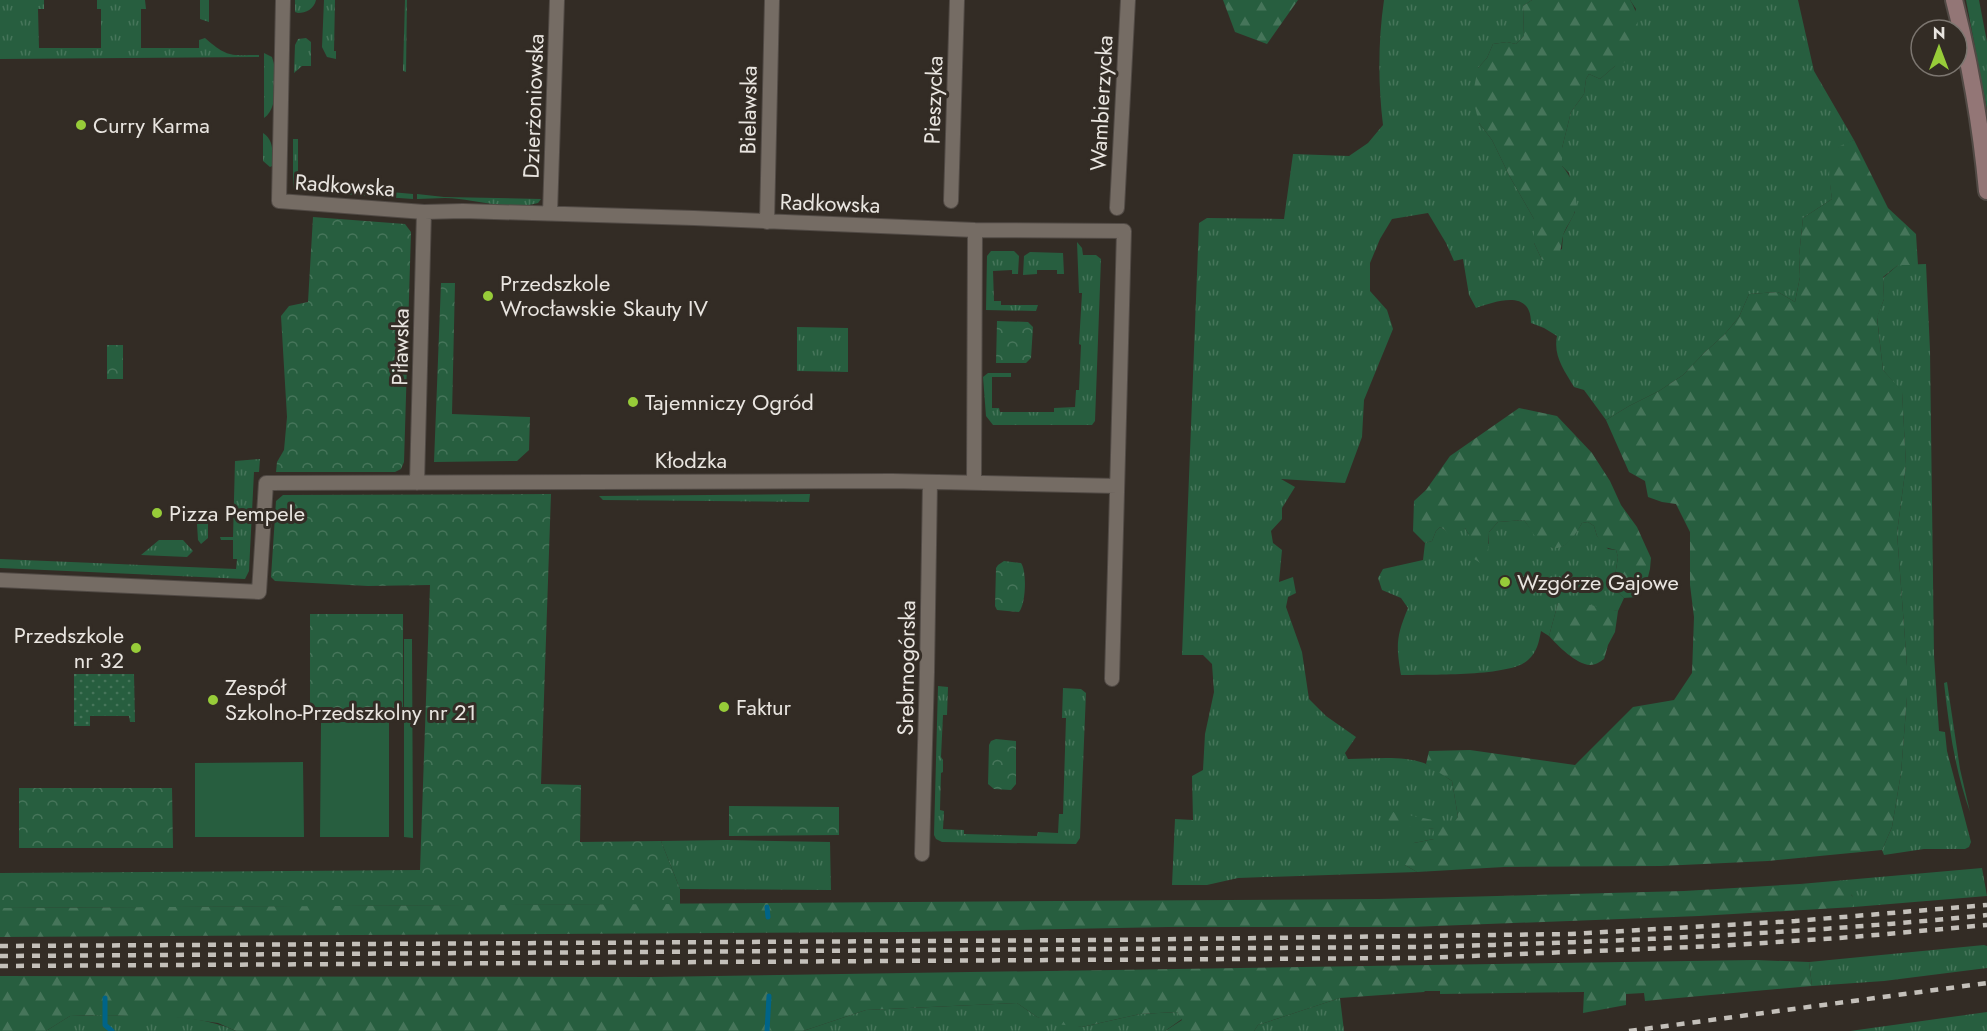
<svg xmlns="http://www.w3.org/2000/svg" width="1987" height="1031" font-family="Jost,sans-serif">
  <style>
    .grass { fill: url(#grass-tufts) }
    .forest { fill: url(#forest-firs) }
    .park { fill: url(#park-crowns) }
    .garden { fill: url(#garden-dots) }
    .pitch { fill: #275e3f }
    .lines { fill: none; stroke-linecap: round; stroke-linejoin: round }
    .stream { stroke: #006488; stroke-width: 5 }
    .minor-casing { stroke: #514a45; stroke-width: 16 }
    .secondary-casing { stroke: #514a45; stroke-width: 20 }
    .minor { stroke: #756c64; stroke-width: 14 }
    .secondary { stroke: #937676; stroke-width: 16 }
    .rail { stroke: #c4c0ba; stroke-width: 4.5; stroke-dasharray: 8 8; stroke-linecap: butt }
    .poi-dot { fill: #97cc39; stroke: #332c25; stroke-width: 2 }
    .labels { text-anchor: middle; stroke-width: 6; stroke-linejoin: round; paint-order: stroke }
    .street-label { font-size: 22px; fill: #e9e5e0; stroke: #332c25 }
    .poi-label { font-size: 22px; fill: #e9e5e0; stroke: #332c25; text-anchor: start }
  </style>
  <defs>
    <pattern id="grass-tufts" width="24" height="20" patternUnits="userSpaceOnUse" patternTransform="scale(1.5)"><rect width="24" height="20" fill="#275e3f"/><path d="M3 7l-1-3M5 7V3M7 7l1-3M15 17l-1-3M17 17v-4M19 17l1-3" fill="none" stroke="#46755a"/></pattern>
    <pattern id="forest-firs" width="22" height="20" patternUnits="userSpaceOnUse" patternTransform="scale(1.5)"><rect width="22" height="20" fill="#275e3f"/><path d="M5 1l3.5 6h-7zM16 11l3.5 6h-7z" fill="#46755a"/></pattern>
    <pattern id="park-crowns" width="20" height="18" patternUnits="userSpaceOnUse" patternTransform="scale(1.5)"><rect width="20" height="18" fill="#275e3f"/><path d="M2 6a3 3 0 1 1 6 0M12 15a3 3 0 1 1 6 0" fill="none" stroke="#46755a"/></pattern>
    <pattern id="garden-dots" width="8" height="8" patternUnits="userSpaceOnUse" patternTransform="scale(1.5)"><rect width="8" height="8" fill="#275e3f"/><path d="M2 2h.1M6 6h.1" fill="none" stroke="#46755a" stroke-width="1.8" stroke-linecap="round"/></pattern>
  </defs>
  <rect width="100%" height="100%" fill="#332c25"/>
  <path class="grass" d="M0,0H44V9H38L39,48H101V9H97V0H145L146,9H141V48H199V40L205,38C228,58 230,55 259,55V57L0,59Z
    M200,0H209V22L200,19Z
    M295,0H316C314,9 306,13 298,13L295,12Z
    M324,0H335L334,51H336V59L327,57L322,47Z
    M405,0H407L406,72L403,71Z
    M1384,0H1532L1523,6L1524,36L1516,44L1507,42L1493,44L1487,58L1478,68L1479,123L1492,140L1510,177L1534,219V243L1542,260L1562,249L1563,235L1575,212L1569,173L1562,166V148L1571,112L1584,94L1586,79L1589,74L1600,79L1615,66L1636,9L1630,0H1798L1814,71L1854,140L1838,148L1830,183L1832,199L1803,218L1799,256L1800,277L1795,302L1778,292L1749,294L1739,317L1724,335L1705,352L1683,375L1659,391L1629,406L1606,420L1584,390L1574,387C1564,370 1553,356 1557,336L1544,328L1531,323C1531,289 1497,301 1476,308L1469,295L1463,259L1454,261L1446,243L1428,213L1392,219L1380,239L1370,263V291L1387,310L1393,329L1364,400L1362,437L1345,483L1281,479L1295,487L1282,508V519L1271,531L1273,543L1282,550L1279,582L1293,577L1296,593L1288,597L1286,607L1302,652L1309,699L1326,716L1356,737L1345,753L1348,759C1372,759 1401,755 1424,763C1434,767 1443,775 1452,781L1458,817L1454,824L1417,826L1434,829V839L1414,843L1405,865L1417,872L1238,878L1207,885H1172L1175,819L1193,820L1192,776L1203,770L1205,734L1214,692L1212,664L1203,655H1182L1199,223L1207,218L1284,219L1293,154L1349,156L1368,143L1383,125C1378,84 1378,41 1384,0Z
    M1966,0H1979L1987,42V110Z
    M306,38L311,42V66H302L294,73L295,45L298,39Z
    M264,53L272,57L274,64C274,80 279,108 264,118Z
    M263,133C275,141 272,153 272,166L270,167L263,161Z
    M293,139H298V171L309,182H311V192L300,191L293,188Z
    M314,182H324V186L413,194V199L314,192Z
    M417,194L444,197L541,199L538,203C514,210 484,202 459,199C445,197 431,199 417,199Z
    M1077,242L1082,248L1083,255H1096L1101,259L1095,421L1092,425H993L986,416L983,377L988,373H1011V377H992V408H999L1000,412H1054V408L1075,407L1076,390H1079L1081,345L1079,344L1082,293H1079Z
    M991,251H1014L1019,256L1018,274H1012V270L993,271L994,301H1001V305H1038L1036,311L986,310L987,256Z
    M1030,252L1063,253L1064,274H1057V270H1037V274L1023,275L1024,256Z
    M1926,264L1930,350L1934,655L1939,731L1945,732L1947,751L1971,842L1969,847L1965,849H1924L1884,855L1882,850L1892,827L1901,773L1907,697V666L1897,533L1906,465L1902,392L1883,370L1877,317L1884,299L1883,278L1898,265Z
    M797,327L848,328V372L797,371Z
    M260,459L259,472H254L249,571L245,579L0,568V559L236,569L237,559H233V540H221L220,537H233L235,461Z
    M810,494L809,502L603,500L599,496Z
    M206,513L208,515V538L201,544L198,540L197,524Z
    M1524,520C1546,550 1560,562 1582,523L1588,522L1594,526L1597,536L1608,549L1616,550L1618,557L1613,588L1624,598L1618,611L1558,603L1549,636L1541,631C1539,642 1537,652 1528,660C1510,677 1428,674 1401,675C1396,645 1396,637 1408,608L1401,598L1382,590L1378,578L1383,569L1423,560L1425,543L1432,541L1436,531L1440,527L1445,530L1465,528L1469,535L1489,544V532L1498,522Z
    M159,540H183L193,551L187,557L141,555Z
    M1947,682L1960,769L1970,812C1955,770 1949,728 1944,683Z
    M938,686L948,687L947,715H943L941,757L943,760V772L941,773L940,810L944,811L943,829L964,830V834L1037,836L1038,832L1058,833L1059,814H1063L1066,718H1062L1063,688L1081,689L1086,693L1080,838L1076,844L942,842L936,839L934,835Z
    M727,840L830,842L831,890L680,889L661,841Z
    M1982,868L1987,896L1854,907L1852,895L1800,884Z
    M1984,945L1987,946V968L1884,981L1812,986L1809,962Z
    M1340,998L1344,1031H1254L1258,1025Z
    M1017,1003L1037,1017L1082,1027L1140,1014L1177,1012L1182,1019L1165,1031H803L866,1010Z
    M1987,1012V1031H1850Z
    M101,1015C145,1017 195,1012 236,1031H46L70,1016Z"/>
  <path class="forest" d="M1223,0H1298L1267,44L1235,32Z
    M1532,0H1630C1643,20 1637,39 1630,60L1615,66L1600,79L1589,74L1586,79L1584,94L1571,112L1562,148V166C1573,178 1580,198 1574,214C1571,221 1565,228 1563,236C1561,244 1562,250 1557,258L1542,260L1534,243V219L1510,177L1492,140L1479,123L1475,107L1474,88L1478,68L1487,58L1493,44L1507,42L1516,44L1524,36L1523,6Z
    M1854,140L1888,208L1916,234L1918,265H1898L1883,277L1884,299L1877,318L1883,370L1902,391L1906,465L1897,533L1907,666V697L1901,773L1892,827L1882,850L1768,861L1661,866L1504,867L1417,872L1405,865L1399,855L1401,847L1414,843L1434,839V829L1398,825L1384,818L1388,811L1453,824L1458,817L1452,781L1426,764L1429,751L1470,750L1575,765L1633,707L1674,700L1692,673L1694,617L1690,585V532L1676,504L1662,502L1648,497L1645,481L1629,472L1606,420L1629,406L1659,391L1683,375L1705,352L1724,335L1739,317L1749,294L1778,292L1795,302L1800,277L1799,256L1803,218L1832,199C1830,184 1825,160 1837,148C1841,145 1849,142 1854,140Z
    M1519,408L1557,416L1592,453L1610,481L1621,505L1637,527L1651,558L1650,569L1646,585L1637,597L1624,598L1613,588L1618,557L1616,550L1604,547L1597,536L1594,526L1588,522L1582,523C1573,539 1562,557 1541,543C1535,538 1529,527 1524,520L1498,522L1489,532L1488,556L1482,564L1471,557L1466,546L1469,535L1465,528L1449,535L1445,530L1440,527L1436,531L1432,541L1425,543L1413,531L1414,501L1426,490L1450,456Z
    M1572,601L1618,611L1615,632L1608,645L1604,659C1600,662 1595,665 1590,665C1577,665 1557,645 1549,636L1558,603Z
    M1800,884L1847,888L1854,899V907L1699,916L1411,927H1168L910,932L0,937V908L1379,899L1684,891Z
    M1755,960L1809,962L1812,986L1645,1001L1644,993L1626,994V1005L1583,1013L1584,992L1440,994V991H1425L1424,992L1340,998L1258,1025L1254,1031H1165L1182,1020L1177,1012L1140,1014L1082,1027L1056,1024L1037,1017L1017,1003L866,1010L803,1031H236L218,1023L183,1018L101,1015L70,1016L46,1031H0V976L652,977Z"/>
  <path class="park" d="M313,217L405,224L411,232L404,462L401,469L395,472H276L277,462L284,450L287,417L281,316L289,306L308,302Z
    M441,283H455L452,414L530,417L529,450L517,461L434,462Z
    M997,321L1028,322L1033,327L1031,358L1026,363H996Z
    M107,345H123V379H107Z
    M551,494L541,784L581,785L580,842L661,841L680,889V904L0,908V873L420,870L430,585L368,586L275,581L271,577L276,501L283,495Z
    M1004,561L1021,563C1027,571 1026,604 1019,612L997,610L995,606L996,568L998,565Z
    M310,614H403V712H310Z
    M996,739L1016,741V784L1011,790L994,789L988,784L989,745L991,741Z
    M19,788H172L173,848H19Z
    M729,806L839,807V835L729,836Z"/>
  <path class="garden" d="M74,674H134L135,722H130L129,716H90V726H74Z"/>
  <path class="pitch" d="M404,639H412L413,838L404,837Z
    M321,722H389V837H320Z
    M303,762L304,837H195V763Z"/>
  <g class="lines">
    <path class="stream" d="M767,907L768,917
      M105,998V1025L112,1031
      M767,1031L769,996"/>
    <g class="minor-casing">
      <path id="minor" d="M283,0L279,201L424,212L463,211L694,218L975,230L1124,231L1112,679
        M951,201L957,0
        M1117,208L1128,0
        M550,213L557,0
        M767,222L772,0
        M417,483L424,212
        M974,483L975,230
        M0,580L259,592L266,483L892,481L1117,486
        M922,854L927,672L930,482"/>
    </g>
    <g class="secondary-casing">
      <path id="secondary" d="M1954,0C1970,62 1981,127 1987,191"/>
    </g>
    <use href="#minor" class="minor"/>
    <use href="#secondary" class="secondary"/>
    <path class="rail" d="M0,946L1104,940L1571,934L1795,921L1987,905
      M0,956L1421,947C1610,942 1799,934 1987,915
      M0,966L1421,958L1717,946L1853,937L1987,925
      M1629,1031L1987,983"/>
  </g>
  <g class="poi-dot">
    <circle cx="81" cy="125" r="6"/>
    <circle cx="488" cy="296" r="6"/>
    <circle cx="633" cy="402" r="6"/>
    <circle cx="157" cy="513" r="6"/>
    <circle cx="1505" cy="582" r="6"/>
    <circle cx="136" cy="648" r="6"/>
    <circle cx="213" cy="700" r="6"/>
    <circle cx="724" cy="707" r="6"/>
  </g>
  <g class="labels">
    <g class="street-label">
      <text transform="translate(933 100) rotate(-88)" y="8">Pieszycka</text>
      <text transform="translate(1101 103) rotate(-87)" y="8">Wambierzycka</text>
      <text transform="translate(533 106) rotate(-88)" y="8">Dzierżoniowska</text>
      <text transform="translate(748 110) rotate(-89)" y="8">Bielawska</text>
      <text transform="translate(345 185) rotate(4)" y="8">Radkowska</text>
      <text transform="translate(830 203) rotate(2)" y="8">Radkowska</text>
      <text transform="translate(400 347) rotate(-89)" y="8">Piławska</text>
      <text x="691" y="468">Kłodzka</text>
      <text transform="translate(906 668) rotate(-89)" y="8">Srebrnogórska</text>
    </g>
    <g class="poi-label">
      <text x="93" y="133">Curry Karma</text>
      <text x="500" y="291">Przedszkole<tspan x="500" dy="25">Wrocławskie Skauty IV</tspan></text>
      <text x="645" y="410">Tajemniczy Ogród</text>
      <text x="169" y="521">Pizza Pempele</text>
      <text x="1517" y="590">Wzgórze Gajowe</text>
      <text x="124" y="643" text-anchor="end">Przedszkole<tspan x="124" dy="25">nr 32</tspan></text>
      <text x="225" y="695">Zespół<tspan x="225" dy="25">Szkolno-Przedszkolny nr 21</tspan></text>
      <text x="736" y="715">Faktur</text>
    </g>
  </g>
  <g transform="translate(1939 48)"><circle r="28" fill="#332c25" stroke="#7c7670" stroke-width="1.5"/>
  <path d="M0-4.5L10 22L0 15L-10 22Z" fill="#97cc39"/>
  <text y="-9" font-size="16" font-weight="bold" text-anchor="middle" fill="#e9e5e0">N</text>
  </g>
</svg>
